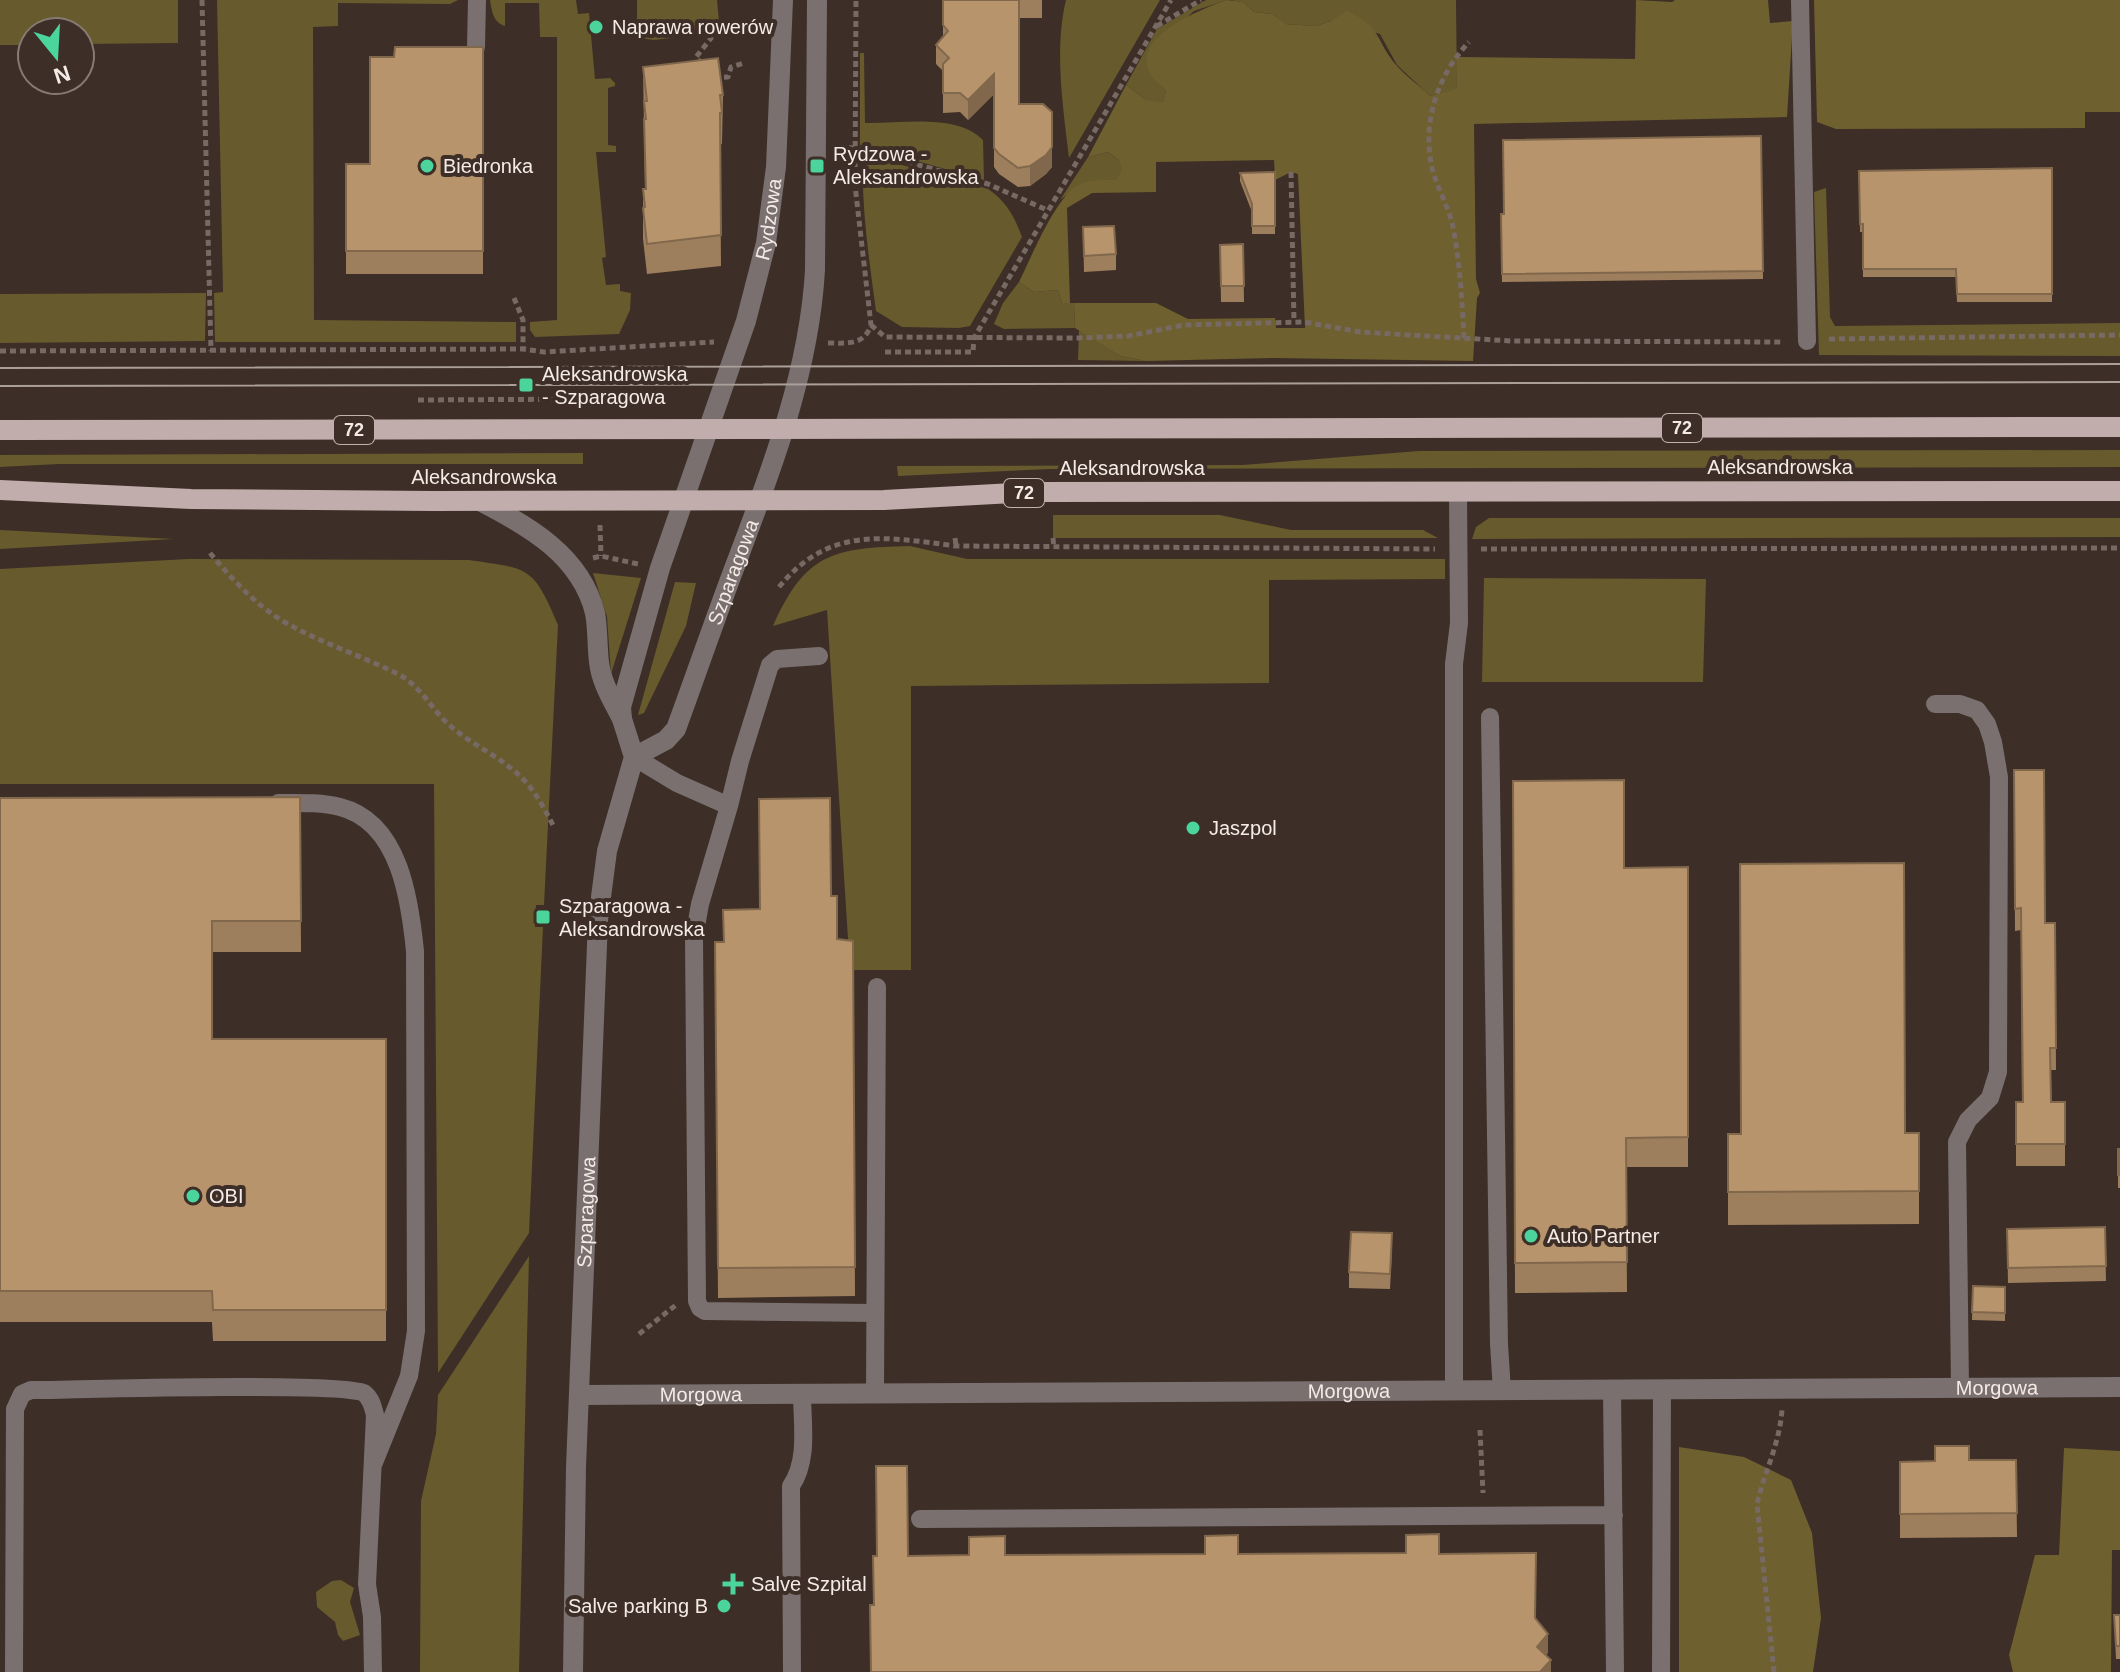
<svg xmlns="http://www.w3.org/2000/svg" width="2120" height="1672" font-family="Arial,sans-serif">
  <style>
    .green { fill: #675a2d }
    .forest { fill: #6f602f }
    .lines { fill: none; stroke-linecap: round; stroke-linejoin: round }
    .path { stroke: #776963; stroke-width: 5; stroke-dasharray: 6 4; stroke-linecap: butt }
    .service { stroke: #79706f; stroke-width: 18 }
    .minor { stroke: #79706f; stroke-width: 20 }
    .tertiary { stroke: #79706f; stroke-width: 20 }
    .primary { stroke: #c0adac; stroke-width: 20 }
    .tram { stroke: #ab9f99; stroke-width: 2 }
    .wall { fill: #9e7f5d }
    .shaded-wall { fill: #81684c }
    .building { fill: #b8946c; stroke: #81684c; stroke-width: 2 }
    .poi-dot { fill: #4bd49b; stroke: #3d2e27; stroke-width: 3 }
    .labels { text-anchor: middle; stroke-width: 8; stroke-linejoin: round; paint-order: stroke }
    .shield { fill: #3d2e27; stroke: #beb2ad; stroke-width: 2 }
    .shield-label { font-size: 18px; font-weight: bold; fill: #f5ebe6 }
    .poi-label { font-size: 20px; fill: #f5ebe6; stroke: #3d2e27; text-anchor: start }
    .street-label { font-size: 20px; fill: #f5ebe6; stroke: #3d2e27 }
  </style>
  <rect width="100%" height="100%" fill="#3d2e27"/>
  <path class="green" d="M0,0H178V43L80,44V32H32V45H0Z
    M217,0H458L450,4L338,3V26L313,27L314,320L516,322V342H215L214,293L223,292Z
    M490,0H576L578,14L589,13L595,79L610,78L615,83V86L608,88V145L616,146V152H596L606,257L602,258L606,285L620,284V291L631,293L630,310L619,334L535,337L530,330V322L557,320V37H540L539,3H505V26C493,22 492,12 490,0Z
    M637,0H717L720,32L654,40L640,38L637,35Z
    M1066,0H1160L1069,158C1063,107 1054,50 1066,0Z
    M1206,0H1227L1194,11L1147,55C1149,71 1153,80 1166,90L1163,104L1145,99L1126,85L1157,29Z
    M1229,0H1456L1457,90L1430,96L1397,65L1380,34L1331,21L1316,26L1284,24L1273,14L1254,12L1243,2Z
    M860,53H864L865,123C901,124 956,113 983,140L984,180L860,145Z
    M1108,152L1119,160L1123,170L1116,180C1092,181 1079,185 1060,200L1088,157Z
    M863,154L988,189C1007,202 1014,216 1022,237L970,326L959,328L902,327L876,311C869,259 861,207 863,154Z
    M1826,188L1830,317L1835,326L2120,323V356L1819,355L1814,192Z
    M1019,282L1034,292L1058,290L1062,303H1074L1075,328L1004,329L994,324L1003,303Z
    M206,293L205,341L0,343V294Z
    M1079,330L1120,356L1146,361L1078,360Z
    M2120,450V467L1050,469L898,476L897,466L1242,465L1419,451Z
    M583,453V464H59L0,467V455Z
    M1053,515H1220L1291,530H1423L1438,538H1053Z
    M1489,518H2120V537L1472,539L1476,527Z
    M0,530L174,539L0,549Z
    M910,546L967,559H1445V579L1269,580V683L911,686V970H850L827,610L773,626C806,552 834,548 910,546Z
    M188,559L469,560C529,569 533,565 558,625L544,905H536L535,927H543L529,1233L438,1373L434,784H0V569Z
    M593,573L641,578L611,674L607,617Z
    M1484,578L1706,579L1703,682H1482Z
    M675,582L696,583L686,626L644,713L638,715Z
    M529,1256L519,1672H420L421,1501L436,1434L438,1395Z
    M341,1580L354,1588L350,1602L360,1635L343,1641L338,1635L335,1622L317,1607L316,1592L332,1581Z"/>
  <path class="forest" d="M1227,0L1243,2L1254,12L1273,14L1285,24L1316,26L1331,21L1347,11C1383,27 1375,41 1397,66C1407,77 1420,86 1430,96L1457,89L1456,57L1635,59L1636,0L1672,2L1675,0H1768L1770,23L1793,21L1787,117L1474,124L1476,279L1480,293L1477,298L1473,361L1274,358L1146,361L1120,356L1075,328L1074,303H1156L1188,319L1275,318L1276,328H1305L1298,174L1291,172L1275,180L1274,160L1156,162V192L1092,193L1067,208L1070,303H1062L1058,290L1034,292L1019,282C1032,256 1055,198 1078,185C1090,179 1104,180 1116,180L1122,170L1119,160L1108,152L1088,157L1126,85L1145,99L1163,103L1166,90C1108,48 1194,11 1227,0Z
    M1814,0H2120V112H2085V128L1836,129L1817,122Z
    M1679,1447L1744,1457L1791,1480L1812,1533L1821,1618L1813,1672H1679Z
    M2064,1448L2120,1451V1550H2112L2111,1672H2013L2009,1655L2035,1555H2059Z"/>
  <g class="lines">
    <path class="path" d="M202,0L211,351
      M745,22L759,20
      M1157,26L1201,0
      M702,64L696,57L712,37L721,35
      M714,78L728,77L731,67L744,63
      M839,147L856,148L988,184L1047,210
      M1291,172L1294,322
      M514,298L523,320V349
      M871,325L885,337L1078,338L1128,336L1184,325L1304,322L1360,332L1512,341L1783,342
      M1464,338C1462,301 1460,263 1453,227C1449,207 1437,188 1432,168C1422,122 1437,76 1469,42
      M1829,339L2120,335
      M828,343C847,343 864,346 871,325L855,185L856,0
      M0,351L523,349L544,352L714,342
      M885,352H973L974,338L1171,0
      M418,400L598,399
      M600,525L601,556
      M955,538L956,546
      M1053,538L1054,548
      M1481,549L2120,548
      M210,553C231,578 253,602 281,620C318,642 360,655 398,674C419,685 430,706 446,722C468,743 498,755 520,776C535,790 545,810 554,827
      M593,558L601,556L638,564
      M779,587C830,525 885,537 956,546L1435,549
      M639,1334L676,1305
      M1480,1430L1483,1493
      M1774,1672L1757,1504C1765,1470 1779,1446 1782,1410"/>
    <path class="service" d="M1800,0L1807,341
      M476,47L477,0
      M819,656L777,659L770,665L740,761L729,806L700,904L694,938L697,1301L700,1308L705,1311L874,1313
      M1935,704H1960L1977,710L1987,724L1993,742L1999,777L1998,1072L1990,1098L1968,1120L1957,1142L1960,1388
      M1490,717L1499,1344L1502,1391
      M634,757L677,783L729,806
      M278,803C299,803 320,802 340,807C400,822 410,901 415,951L416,1331L409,1376L373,1465
      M1612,1390L1615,1672
      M1454,1391V664L1459,623L1458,492
      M875,1393L877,987
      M920,1519L1614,1515
      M14,1672L15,1409L22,1394L31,1390H49C88,1389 350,1382 364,1393C371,1398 373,1407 375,1415L367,1584L372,1617L373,1672
      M792,1672L791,1486C809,1460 802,1423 802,1393
      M1661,1672L1662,1390"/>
    <path class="minor" id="s1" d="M579,1395L2120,1387"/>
    <g class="tertiary">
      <path d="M480,501C529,526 581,556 595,613C598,629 597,646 599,662C601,682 613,701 622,719"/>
      <path id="s2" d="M634,757L666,740L676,729C695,677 713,625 732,574C769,476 809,376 815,270L817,0"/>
      <path id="s3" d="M573,1672L576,1467L598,920L607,851L634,757L622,719L621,707L660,568L746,321L766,243L776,167L783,0"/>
    </g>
    <path class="primary" d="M0,430L2120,427
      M0,490L191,499L434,501L884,500L1034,492L2120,491"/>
    <path class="tram" d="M0,368L2120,364
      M0,386L2120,382"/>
  </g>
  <path class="wall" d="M943,0H1042V18H1019V104L1052,167L1046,174L1030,186L1018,187L999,174L994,167V94L968,120L960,112L943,113V71L936,64V45L943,36Z
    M483,47V274H346V164H370L394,57Z
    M643,67L723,95L722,144H720L721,266L647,274L643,239V189H645Z
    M1761,136L1763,279L1502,282L1501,214Z
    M2052,168V302H1957L1956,277H1863V232H1860L1859,171Z
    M1275,172V234H1252V212L1240,181V173Z
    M1083,227L1116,254V270L1084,272Z
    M1243,244L1244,302H1221L1220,245Z
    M2014,770L2045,923H2055L2056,1070H2050L2051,1102H2065V1166H2016V1102H2022L2021,930L2015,931Z
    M1513,781L1624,868L1688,867V1167H1626L1627,1292L1515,1293Z
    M300,797L301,952H212V1039H386V1341H213L212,1322H0V798Z
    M831,896L837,939L853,941L855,1296L718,1298L715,942H723L760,909Z
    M1919,1133V1224L1728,1225V1134Z
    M2118,1149H2120V1188H2118Z
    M2105,1227L2106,1281L2008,1283L2007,1229Z
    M1392,1249L1390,1289L1349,1288V1272Z
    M1973,1286L2005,1287V1321L1972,1320Z
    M2016,1460L2017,1537L1900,1538V1462Z
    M2114,1615H2120V1659H2116Z"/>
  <path class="shaded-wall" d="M994,74V94L968,120V100Z
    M1052,147V167L1046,174L1030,186V166Z
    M1548,1634V1653L1537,1666V1647Z
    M1551,1660V1672H1540Z"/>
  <path class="building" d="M943,0H1019V104H1043L1052,112V147L1046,155L1030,166L1018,168L999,154L994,148V74L968,100L960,93H943V64L949,58L936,45L948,31L943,25Z
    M395,47H483V251H346V164H370V57H394Z
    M718,58L723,95H720L722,113H720L721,235L647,244L643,208L645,207L643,189H646L644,119H646L644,101H647L643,67Z
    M1761,136L1763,271L1502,274L1501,214H1504L1503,140Z
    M2052,168V294H1957L1956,269H1863V224H1860L1859,171Z
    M1275,172V226H1252V204L1240,173Z
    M1114,226L1116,254L1084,256L1083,227Z
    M1243,244L1244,286H1221L1220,245Z
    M2014,770H2044L2045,923H2055L2056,1048H2050L2051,1102H2065V1144H2016V1102H2023L2021,908L2015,909Z
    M1624,780V868L1688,867V1137L1626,1138L1627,1262L1515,1263L1513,781Z
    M300,797L301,921H212V1039H386V1310H213L212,1291H0V798Z
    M830,798L831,896H837V939L853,941L855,1267L718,1268L715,942H724L723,910L760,909L759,799Z
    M1904,863L1905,1133H1919V1191L1728,1192V1134H1741L1740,864Z
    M2118,1149H2120V1175H2118Z
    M2105,1227L2106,1266L2008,1268L2007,1229Z
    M1351,1232L1392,1233L1390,1274L1349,1272Z
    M1973,1286L2005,1287V1313L1972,1312Z
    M1935,1446H1969V1460H2016L2017,1513L1900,1514V1462L1935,1461Z
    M876,1466H907L908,1556L969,1555V1537L1005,1536V1555L1205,1554V1536L1238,1535V1554L1406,1553V1535L1439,1534V1554L1536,1553L1535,1618L1548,1634L1537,1647L1551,1660L1540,1672H871L870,1605H874L873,1556H877Z
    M2114,1615H2120V1646H2116Z"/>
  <g class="poi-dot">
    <circle cx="596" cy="27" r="8"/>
    <circle cx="427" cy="166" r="8"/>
    <rect x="809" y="158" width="16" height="16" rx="4"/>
    <rect x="518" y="377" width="16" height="16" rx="4"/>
    <circle cx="1193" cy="828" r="8"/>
    <rect x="535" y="909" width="16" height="16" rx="4"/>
    <circle cx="193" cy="1196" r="8"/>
    <circle cx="1531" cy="1236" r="8"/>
    <path d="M729 1572h8v8h8v8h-8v8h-8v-8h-8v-8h8z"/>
    <circle cx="724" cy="1606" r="8"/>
  </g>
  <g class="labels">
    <g class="shield">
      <rect x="1662" y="414" width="40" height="28" rx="6"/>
      <rect x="334" y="416" width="40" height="28" rx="6"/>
      <rect x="1004" y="479" width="40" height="28" rx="6"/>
    </g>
    <g class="shield-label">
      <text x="1682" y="434">72</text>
      <text x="354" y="436">72</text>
      <text x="1024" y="499">72</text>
    </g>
    <g class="poi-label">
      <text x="612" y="34">Naprawa rowerów</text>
      <text x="833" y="161">Rydzowa -<tspan x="833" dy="23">Aleksandrowska</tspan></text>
      <text x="443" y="173">Biedronka</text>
      <text x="542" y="381">Aleksandrowska<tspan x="542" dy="23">- Szparagowa</tspan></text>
      <text x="1209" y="835">Jaszpol</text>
      <text x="559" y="913">Szparagowa -<tspan x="559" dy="23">Aleksandrowska</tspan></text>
      <text x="209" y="1203">OBI</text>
      <text x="1547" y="1243">Auto Partner</text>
      <text x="751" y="1591">Salve Szpital</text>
      <text x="708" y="1613" text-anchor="end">Salve parking B</text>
    </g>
    <g class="street-label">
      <text dy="7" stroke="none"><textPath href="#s3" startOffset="1482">Rydzowa</textPath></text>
      <text x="1780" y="474">Aleksandrowska</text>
      <text x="1132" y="475">Aleksandrowska</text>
      <text x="484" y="484">Aleksandrowska</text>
      <text dy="7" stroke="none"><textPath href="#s2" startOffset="218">Szparagowa</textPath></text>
      <text dy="7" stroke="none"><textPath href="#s3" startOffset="460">Szparagowa</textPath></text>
      <text dy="7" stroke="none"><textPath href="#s1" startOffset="1418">Morgowa</textPath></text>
      <text dy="7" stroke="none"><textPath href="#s1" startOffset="770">Morgowa</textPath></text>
      <text dy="7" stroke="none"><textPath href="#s1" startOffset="122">Morgowa</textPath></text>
    </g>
  </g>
  <g transform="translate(56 56) rotate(162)"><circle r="38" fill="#3d2e27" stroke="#877a73" stroke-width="2"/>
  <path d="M0-6L14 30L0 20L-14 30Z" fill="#4bd49b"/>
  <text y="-12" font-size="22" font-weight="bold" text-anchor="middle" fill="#f5ebe6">N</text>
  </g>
</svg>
